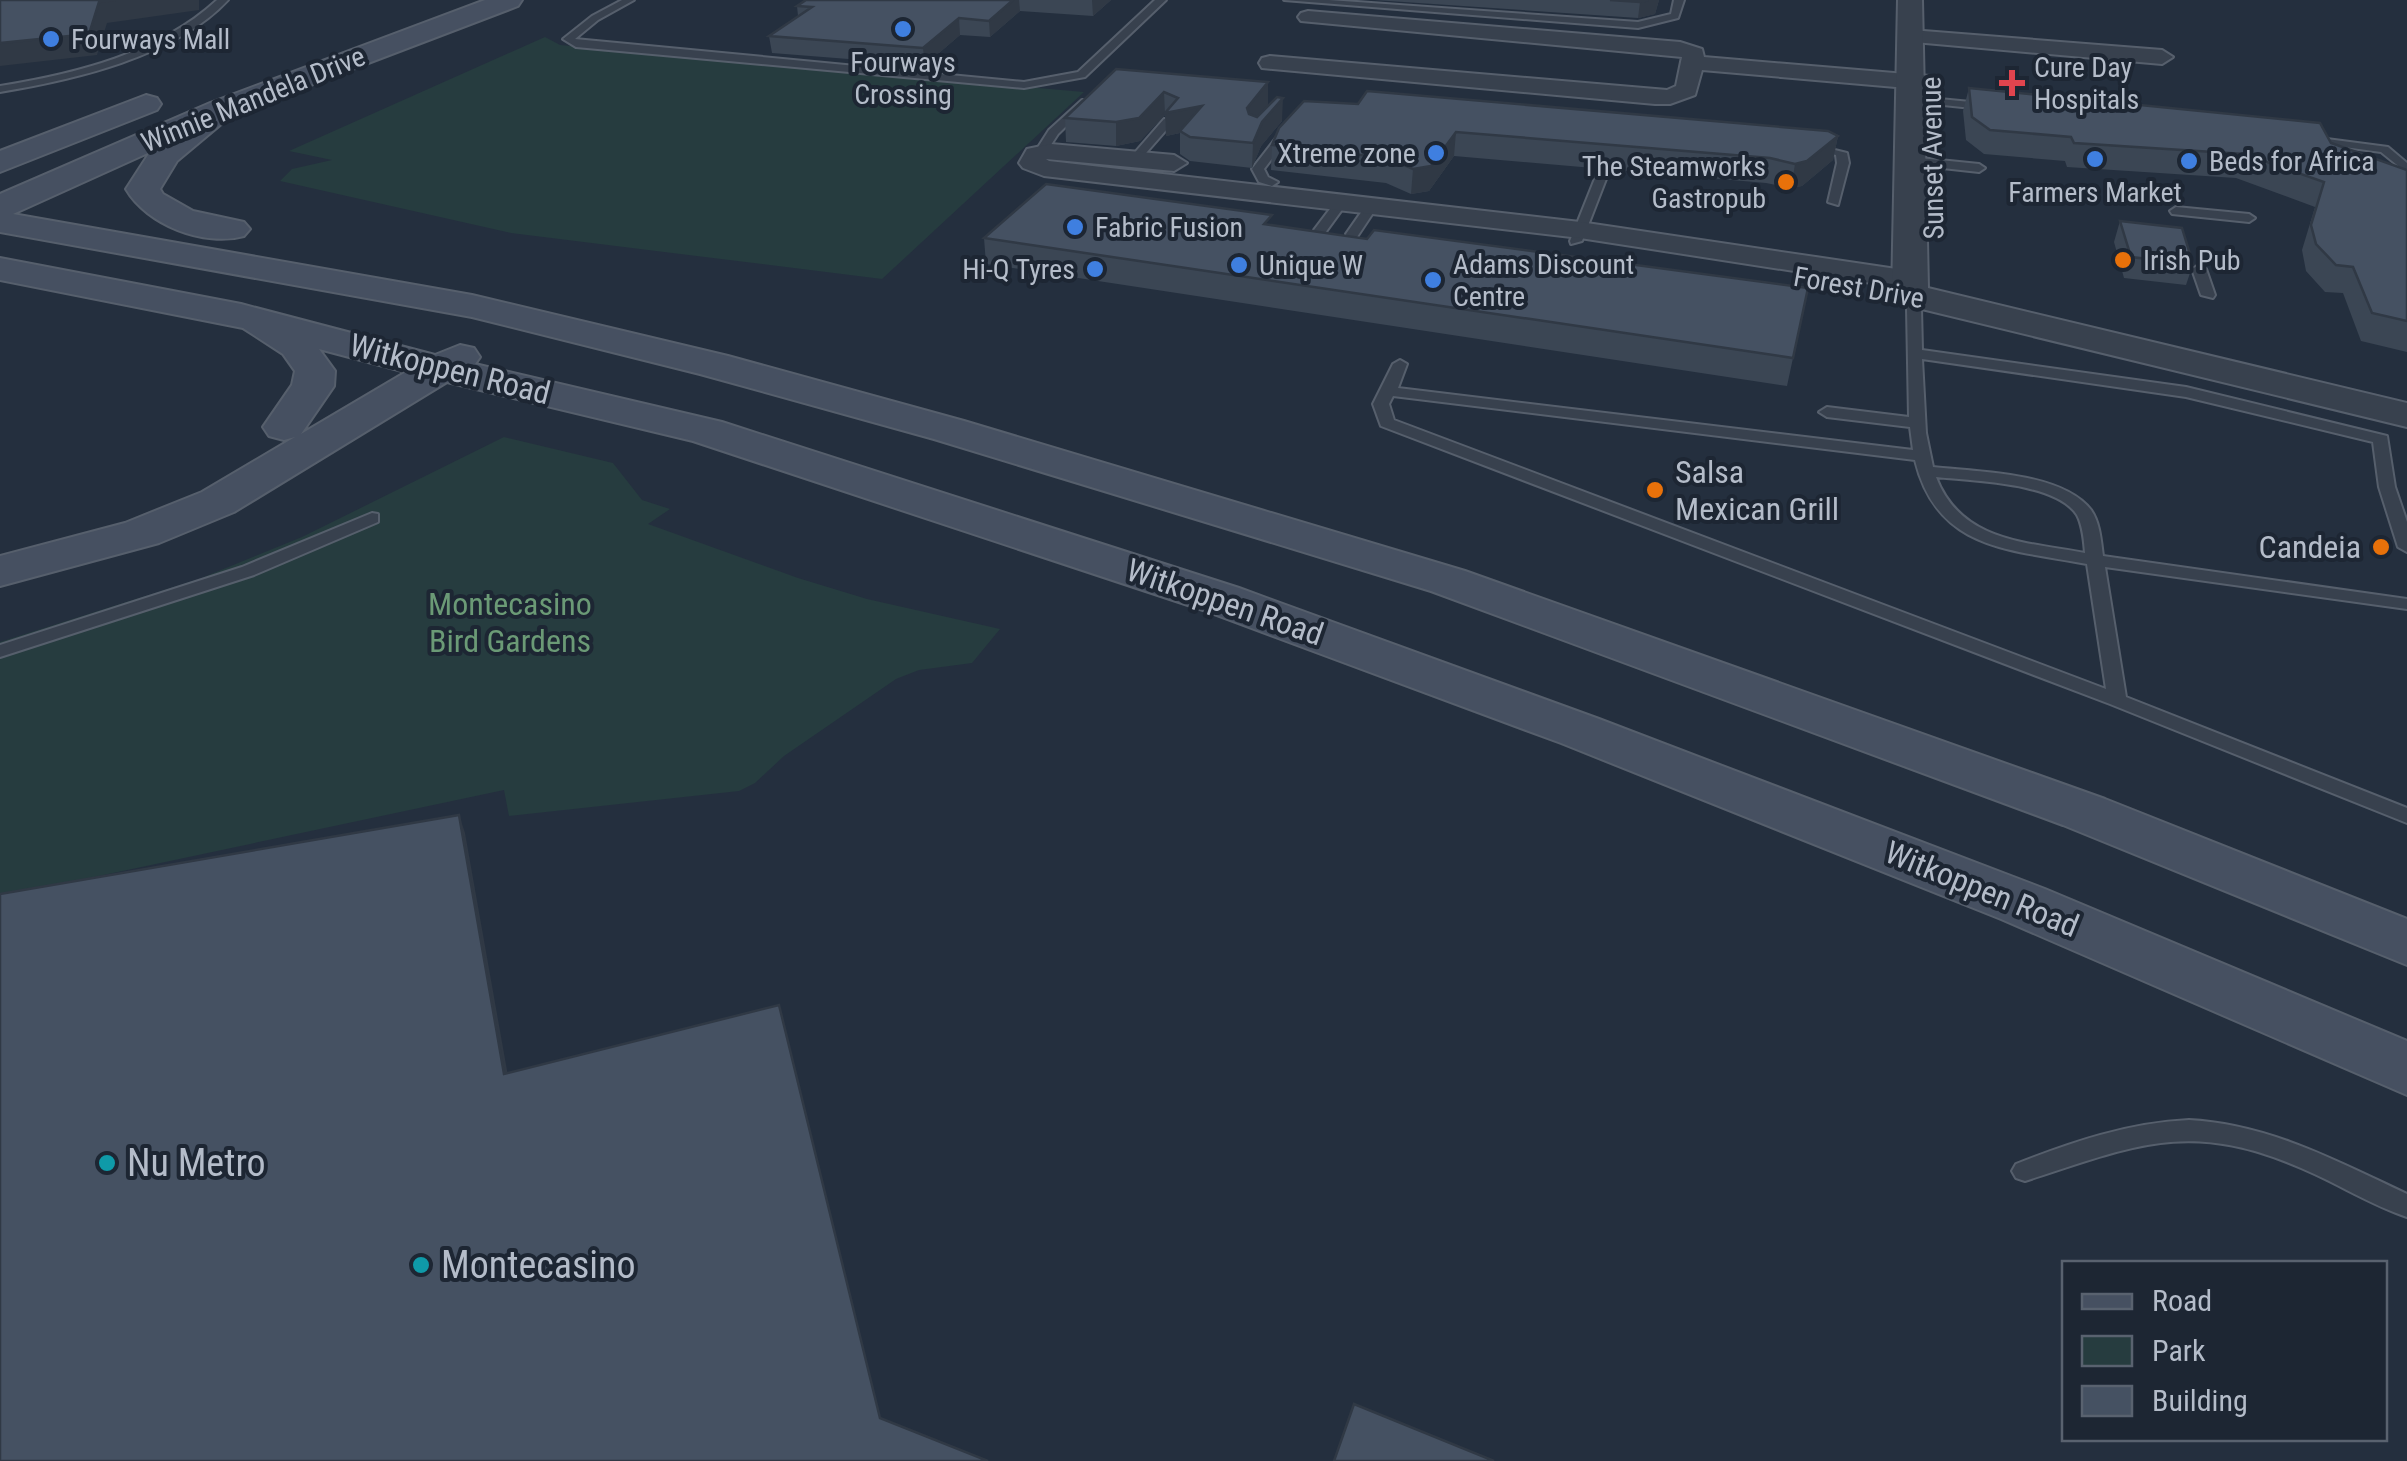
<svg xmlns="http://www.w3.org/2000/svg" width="2407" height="1461" font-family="'Roboto Condensed',sans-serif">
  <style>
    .green { fill: #263c3f }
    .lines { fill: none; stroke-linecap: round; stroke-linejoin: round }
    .service-casing { stroke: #565f6c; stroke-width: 4 }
    .minor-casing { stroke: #565f6c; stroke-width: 4 }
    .tertiary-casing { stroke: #565f6c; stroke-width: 4 }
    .secondary-casing { stroke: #565f6c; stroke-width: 4 }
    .service { fill: #38414e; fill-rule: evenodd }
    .minor { fill: #38414e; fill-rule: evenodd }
    .tertiary { fill: #38414e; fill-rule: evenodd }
    .secondary { fill: #465061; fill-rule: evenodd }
    .wall { fill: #3b4654 }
    .shaded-wall { fill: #303945 }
    .building { fill: #455162; stroke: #303945; stroke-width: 2.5 }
    .shop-dot { fill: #3f7fe0; stroke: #1d2633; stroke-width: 4 }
    .health-dot { fill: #e0444e; stroke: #1d2633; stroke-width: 4 }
    .food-dot { fill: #e8710a; stroke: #1d2633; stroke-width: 4 }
    .culture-dot { fill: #0f9aa8; stroke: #1d2633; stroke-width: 4 }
    .labels { text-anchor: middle; stroke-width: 8; stroke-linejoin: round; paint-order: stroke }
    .far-poi-label { font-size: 28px; fill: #b4bcc9; stroke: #1d2633; text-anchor: start }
    .far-street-label { font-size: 28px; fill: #b4bcc9; stroke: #1d2633 }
    .street-label { font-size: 32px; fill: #b4bcc9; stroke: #1d2633 }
    .poi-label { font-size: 32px; fill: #b4bcc9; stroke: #1d2633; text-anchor: start }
    .park-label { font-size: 32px; fill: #6b9a76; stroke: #1d2633 }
    .near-poi-label { font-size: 38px; fill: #b4bcc9; stroke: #1d2633; text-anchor: start }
  </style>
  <rect width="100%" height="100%" fill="#242f3e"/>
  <path class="green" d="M545,37L560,45L1084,92L882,279L511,233L280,181L292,169L332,160L289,151Z
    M504,437L613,463L642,500L670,509L648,524L798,578L867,599L1000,629L972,663L919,670L896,679L784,756L755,783L739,791L509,816L504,790L0,897V642L199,579L302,537Z"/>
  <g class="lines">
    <g class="service-casing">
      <path id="service" d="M217,0H228C175,57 73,80 0,92V86C75,74 160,53 217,0Z
        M622,0H634L598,20L575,39L1024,82L1078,72L1155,0H1166L1085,77L1024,88L576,47L563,39L592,16Z
        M1284,0H1329L1638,22L1671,14L1674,0H1684L1678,18L1638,28Z
        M1909,96L1991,104L1997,107L1991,110L1905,101L1904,99Z
        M1082,100L1091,102L1058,134L1045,154H1037L1035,152L1049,130Z
        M1164,119L1174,121L1139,161H1131V157Z
        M1283,129L1293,131L1264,169L1268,177L1278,182L1272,186L1259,182L1252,169Z
        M2304,136L2388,147L2407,163V173L2381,152L2300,141L2298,139Z
        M1806,143L1847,153L1849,163L1838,205L1828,202L1837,163L1836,155L1806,147Z
        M1910,157L1979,164L1985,168L1979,172L1906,164V158Z
        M1596,176L1606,179L1582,241L1571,244L1570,241Z
        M1339,197L1349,200L1325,233H1315L1314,230Z
        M1369,201L1379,204L1357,237H1347L1346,234Z
        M2176,207L2249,214L2255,218L2249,222L2172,214L2170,211Z
        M2199,265L2206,269L2215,295L2213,298L2201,295L2192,269Z
        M1910,291L1917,295L1921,308L1922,350L2186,387L2387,436L2395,487L2407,522V552L2398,547L2379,487L2373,442L2186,397L1922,359L1926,433L1933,467C1976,472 2062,472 2091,510C2100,523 2101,541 2103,556L2407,599V609L2105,567L2126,697L2407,808V823L2110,704L1381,426L1373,404L1393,364L1400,360L1407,364L1398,388L1913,450L1910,427L1827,417L1819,412L1827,407L1909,417L1907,308L1903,295ZM1393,396L1915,460C1937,550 2008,549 2087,564L2106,689L1394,420L1389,404ZM1936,477C1972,481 2056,482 2077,515C2083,526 2084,541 2085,553C2026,542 1961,542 1936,477Z
        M372,513L378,514V522L254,575L0,657V645L242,567Z
        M2189,1120C2268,1124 2337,1161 2407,1194V1217C2371,1205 2337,1183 2301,1168C2188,1119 2134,1146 2025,1181L2016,1178L2012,1171L2016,1164C2072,1142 2128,1123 2189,1120Z"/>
    </g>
    <g class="minor-casing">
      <path id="minor" d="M1308,11L1680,42L1702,49L1704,57L1930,76L1941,83L1930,90L1702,70L1695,95L1670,104H1655L1262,68L1259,63L1262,58L1270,56L1667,90L1676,86L1682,57L1301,21L1298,17L1301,13Z
        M1911,30L2162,50L2173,57L2162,64L1903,41L1900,36Z
        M1051,144L1174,155L1187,163L1174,171L1046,159L1049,161L1580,222L1910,271L1920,274L1924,280L1920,286L1910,289L1580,238L1044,176L1023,168L1019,163L1027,149Z"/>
    </g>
    <g class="tertiary-casing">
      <path id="tertiary" d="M1898,0H1922L1928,288L2407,403V427L1897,303L1892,295Z"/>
    </g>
    <g class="secondary-casing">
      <path id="secondary" d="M485,0H522L518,6L232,115L177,161L160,189L163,194L193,211L244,222L250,229L244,236C204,247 147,225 126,189L150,152L13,214L472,295L728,356L964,421L1465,571L2105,799L2407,919V965L2063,825L1431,591L934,439L700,374L472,317L0,232V194L210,103Z
        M146,95L157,98L161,104L157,110L0,172V151Z
        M0,258L241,304L435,355L460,345L474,348L480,357L475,364L722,422L1239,588L1599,719L2045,889L2407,1041V1095L2001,919L1561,743L1203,610L693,441L447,382L234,512L159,543L0,586V556L125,523L202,492L295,437L284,440L269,436L263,427L292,385L295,371L283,354L243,328L0,280ZM319,349L406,372L301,434L334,386L335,371Z"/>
    </g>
    <use href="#service" class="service"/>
    <use href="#minor" class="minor"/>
    <use href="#tertiary" class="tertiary"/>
    <use href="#secondary" class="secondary"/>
  </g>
  <path class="wall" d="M806,0H1111L1093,16L1020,11L990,37L960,35L925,65L772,53L769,36L798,16L797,6Z
    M1374,0H1659L1655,14L1638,18Z
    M1116,69L1268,82V105L1264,110L1282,121L1261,146L1252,168L1190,161L1180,154V133L1166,136L1165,115L1140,141L1116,146L1066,142L1065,118Z
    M1969,88L2331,143L2407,170V352L2361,341L2343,293L2325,292L2306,271L2302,250L2315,207L2236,178L2067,167L2065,161L1984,154L1966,140L1963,111Z
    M1279,128L1838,136L1833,160L1802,186L1791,188L1766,183L1454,156L1429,191L1411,194L1386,183L1271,170L1272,145Z
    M2120,221L2193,264L2186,285L2124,278L2114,242Z
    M1272,225L1367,239L1808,288L1787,386L986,264L984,238Z"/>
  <path class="shaded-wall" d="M115,0H199V10L107,23L97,55L0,66V43L99,2Z
    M1013,0H1019L1020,11L990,37L989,21Z
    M1092,0H1111L1093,16Z
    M1648,0H1659L1655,14L1638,18L1640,2Z
    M959,18L960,35L925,65L923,48Z
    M1268,82V105L1247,132V108Z
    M1164,92L1165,115L1140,141L1116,146V122Z
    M1283,98L1282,121L1261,146L1252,168L1253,143L1262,122Z
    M1202,106L1180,131V133L1166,136L1165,113Z
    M1456,132L1454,156L1429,191L1411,194L1413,169Z
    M1838,136L1833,160L1802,186L1791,188L1795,164Z
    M459,815L465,833L511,1093L504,1074Z"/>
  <path class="building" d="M0,0H115L99,2L89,34L0,43Z
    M806,0H1013L989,21L959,18L923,48L769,36L812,7L797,6Z
    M1610,0H1648L1640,2Z
    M1116,69L1268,82L1247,108L1249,114L1257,117L1277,97L1283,98L1262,122L1253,143L1190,137L1180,131L1202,106L1165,113L1178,98L1164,92L1139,118L1116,122L1065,118Z
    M1969,88L2320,123L2331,143L2407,170V321L2372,313L2353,267L2336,265L2316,244L2311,225L2324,182L2244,154L2074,143L2071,137L1990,130L1972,117Z
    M1367,91L1828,131L1838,136L1807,161L1795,164L1770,158L1456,132L1431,166L1413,169L1388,158L1272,145L1279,128L1304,101L1358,104Z
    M1046,184L1272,215L1264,224L1367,239L1374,230L1808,288L1793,358L984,238Z
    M2120,221L2182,228L2193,264L2131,257Z
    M459,815L504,1074L779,1005L880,1418L988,1461H0V894Z
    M1354,1404L1494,1461H1334Z"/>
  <g class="shop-dot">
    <circle cx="903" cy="29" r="10"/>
    <circle cx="51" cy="39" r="10"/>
    <circle cx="1436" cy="153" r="10"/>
    <circle cx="2095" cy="159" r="10"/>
    <circle cx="2189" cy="161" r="10"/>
    <circle cx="1075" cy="227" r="10"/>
    <circle cx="1239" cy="265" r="10"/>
    <circle cx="1095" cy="269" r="10"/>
    <circle cx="1433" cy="280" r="10"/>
  </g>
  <path class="health-dot" d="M2007 68h10v10h10v10h-10v10h-10v-10h-10v-10h10z"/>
  <g class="food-dot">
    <circle cx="1786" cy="182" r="10"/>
    <circle cx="2123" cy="260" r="10"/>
    <circle cx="1655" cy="490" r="10"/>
    <circle cx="2381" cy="547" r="10"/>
  </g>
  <g class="culture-dot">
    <circle cx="107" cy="1163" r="10"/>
    <circle cx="421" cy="1265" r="10"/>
  </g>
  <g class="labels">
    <g class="far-poi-label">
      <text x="71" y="49">Fourways Mall</text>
      <text x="903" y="72" text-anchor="middle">Fourways<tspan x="903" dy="32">Crossing</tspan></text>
      <text x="2034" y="77">Cure Day<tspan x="2034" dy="32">Hospitals</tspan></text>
      <text x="1416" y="163" text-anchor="end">Xtreme zone</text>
      <text x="2209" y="171">Beds for Africa</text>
      <text x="1766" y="176" text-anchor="end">The Steamworks<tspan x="1766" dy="32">Gastropub</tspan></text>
      <text x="2095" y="202" text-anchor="middle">Farmers Market</text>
      <text x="1095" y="237">Fabric Fusion</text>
      <text x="2143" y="270">Irish Pub</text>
      <text x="1453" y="274">Adams Discount<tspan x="1453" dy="32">Centre</tspan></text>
      <text x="1259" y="275">Unique W</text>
      <text x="1075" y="279" text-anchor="end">Hi-Q Tyres</text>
    </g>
    <g class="far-street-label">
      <text transform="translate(253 99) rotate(-22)" y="10">Winnie Mandela Drive</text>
      <text transform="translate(1932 158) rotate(-91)" y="10">Sunset Avenue</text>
      <text transform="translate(1859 287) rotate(10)" y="10">Forest Drive</text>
    </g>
    <g class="street-label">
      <text transform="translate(450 369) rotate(14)" y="11">Witkoppen Road</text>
      <text transform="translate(1225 602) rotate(19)" y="11">Witkoppen Road</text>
      <text transform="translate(1982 889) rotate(22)" y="11">Witkoppen Road</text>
    </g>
    <g class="poi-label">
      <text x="1675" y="483">Salsa<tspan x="1675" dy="37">Mexican Grill</tspan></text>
      <text x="2361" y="558" text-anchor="end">Candeia</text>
    </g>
    <g class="park-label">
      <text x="510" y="615">Montecasino<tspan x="510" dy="37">Bird Gardens</tspan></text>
    </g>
    <g class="near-poi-label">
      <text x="127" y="1176">Nu Metro</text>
      <text x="441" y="1278">Montecasino</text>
    </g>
  </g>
  <rect x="2062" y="1261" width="325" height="180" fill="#1d2633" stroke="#59626f" stroke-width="2.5"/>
  <rect x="2082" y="1294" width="50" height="15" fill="#465061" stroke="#59626f" stroke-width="2.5"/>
  <text x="2152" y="1311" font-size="30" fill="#b4bcc9">Road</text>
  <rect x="2082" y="1336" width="50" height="30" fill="#263c3f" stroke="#59626f" stroke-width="2.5"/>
  <text x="2152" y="1361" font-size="30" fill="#b4bcc9">Park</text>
  <rect x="2082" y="1386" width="50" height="30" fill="#455162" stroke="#59626f" stroke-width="2.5"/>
  <text x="2152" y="1411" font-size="30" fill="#b4bcc9">Building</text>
</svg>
